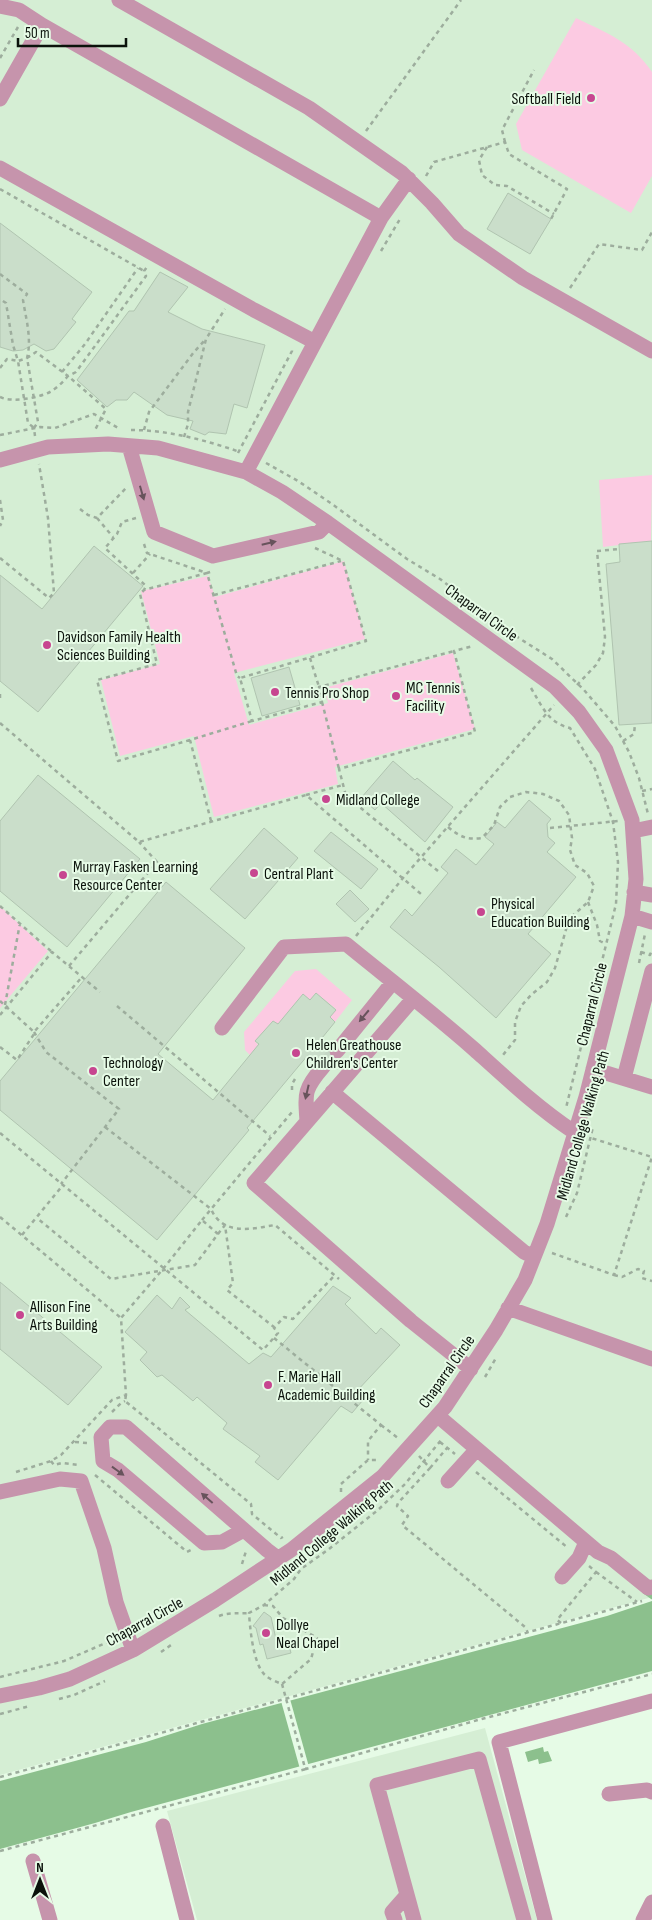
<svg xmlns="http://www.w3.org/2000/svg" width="652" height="1920" font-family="'Sofia Sans Condensed',sans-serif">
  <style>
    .built { fill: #d5eed4 }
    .green { fill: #fccae2 }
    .water { fill: #8cc08d }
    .pier { fill: #e6fbe6 }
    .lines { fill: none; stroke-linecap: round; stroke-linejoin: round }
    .stream { stroke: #8cc08d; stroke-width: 4.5 }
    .building { fill: #cadeca; stroke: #b0c4b0 }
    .minor-tunnel { stroke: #c5d8c5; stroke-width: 15; stroke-dasharray: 15 8; stroke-linecap: butt }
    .path { stroke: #9dad9d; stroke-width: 2.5; stroke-dasharray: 4 4; stroke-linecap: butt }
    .minor { stroke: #c694ac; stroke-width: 15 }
    .path-bridge { stroke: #9dad9d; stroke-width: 2.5; stroke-dasharray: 4 4; stroke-linecap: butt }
    .oneway { fill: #68535c }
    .poi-dot { fill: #c74690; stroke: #e6fbe6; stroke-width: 2 }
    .labels { text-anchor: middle; stroke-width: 4; stroke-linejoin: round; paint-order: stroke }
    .poi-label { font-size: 16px; fill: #0b120b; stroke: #e6fbe6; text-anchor: start }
    .street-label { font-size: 16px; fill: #0b120b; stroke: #e6fbe6 }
  </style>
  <rect width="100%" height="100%" fill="#e6fbe6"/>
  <path class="built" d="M0,0H652V1597L0,1775Z
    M485,1728L537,1920H197L167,1811Z"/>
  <path class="green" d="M576,18C607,33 632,42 652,72V176L631,213L522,150L516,124Z
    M652,475L651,541L603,547L599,480Z
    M344,561L365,639L234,673L249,725L328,703L324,688L453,653L475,729L335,767L338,784L214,817L194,736L120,756L101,680L160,664L141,591L208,576L215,597Z
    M0,906L48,951L0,1008Z
    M316,969L352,1000L335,1022L330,1017L336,1009L316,993L310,1000L303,994L278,1024L273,1021L255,1041L258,1045L250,1055L245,1050L244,1032L295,971Z"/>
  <path class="water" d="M652,1601V1671L131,1812L95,1823L0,1849V1781L146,1742L202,1724L607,1616Z
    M543,1747L544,1752L548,1751L552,1761L539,1764L538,1759L528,1762L525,1752Z"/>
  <path class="pier" d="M290,1699L309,1767L300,1769L281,1701Z"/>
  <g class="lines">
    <path class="stream" d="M645,1592L652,1597"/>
  </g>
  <path class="building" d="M508,193L551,219L530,254L487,229Z
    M0,223L92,292L72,319L76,322L54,349L46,351L34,344L23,350L13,351L0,347Z
    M160,272L188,287L168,312L202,329L265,345L247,408L234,404L226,434L209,432L205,435L190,429L193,421L167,415L134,392L127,400H116L107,407L77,380L129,311H134Z
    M652,541V723L619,725L606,564L620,562L619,544Z
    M94,546L143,586L38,712L0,681V575L42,609Z
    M289,667L300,705L262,716L251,678Z
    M393,761L415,780L417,778L453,807L425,842L381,803L375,810L361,798Z
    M38,775L140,859L67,947L0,891V821Z
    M529,800L551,819L547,824L548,837L555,843L547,852L576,877L528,934L551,954L496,1018L439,967L390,927L405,909L412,916L448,873L441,867L456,849L476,865L494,844L485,837L497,822L505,828Z
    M264,828L298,858L245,919L210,889Z
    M331,832L378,869L361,889L314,851Z
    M166,882L245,948L158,1054L213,1100L259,1044L255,1041L273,1021L278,1024L303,994L310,1000L316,993L336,1010L330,1017L335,1022L322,1038L330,1045L328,1050L331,1058L338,1060L332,1067L329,1060L320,1058L316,1061L308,1055L247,1128L249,1130L157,1240L0,1110V1081Z
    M350,890L369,909L355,922L336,904Z
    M0,1282L102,1367L68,1405L0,1349Z
    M333,1286L351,1298L345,1304L376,1334L381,1328L400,1345L355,1393L363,1400L352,1413L341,1406L278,1480L255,1462L260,1456L223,1429L227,1423L197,1397L193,1401L162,1375L157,1377L140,1360L147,1352L125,1332L157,1295L172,1309L180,1297L190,1307L185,1310L249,1364L263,1353L271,1357Z
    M264,1612L271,1617L276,1639L282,1638L283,1644L288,1642L291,1653L267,1659L263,1644L260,1645L256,1628L253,1626Z"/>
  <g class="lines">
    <path class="minor-tunnel" d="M323,1067L337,1051"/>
    <path class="path" d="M0,58L18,27
      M366,131L461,0
      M505,142L502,130L534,70
      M487,147L479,160L482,175L495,185L507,186L554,214
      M426,176L434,162L505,142L509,154L567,189L551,219
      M0,189L144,271
      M381,251L400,219
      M0,274L27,294L23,300C26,319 32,339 27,358L18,361L13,345L6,303L0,299
      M570,288L599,244L642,250L652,232
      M0,368L7,359L18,361L28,423L33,427
      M62,372L85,344L138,268
      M0,397C13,403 37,398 50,392C57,388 63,382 68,376L106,409L95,430
      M131,430C168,430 205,440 240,452
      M144,430L149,412L194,352L205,340
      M0,435L40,427L55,428L94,414L120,429
      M35,436L34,428L38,422L27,358L36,352L68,376L76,372L146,276L144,271L147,267
      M184,437L188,424V412L206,339L225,309
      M238,453L292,351V347
      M266,463L298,481L332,504L407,559L440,579L511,633L552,659L584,690L615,726L629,752L639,778L648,814
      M0,500L3,520L0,526
      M80,509L88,515L97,518L127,487
      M97,518L113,537
      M136,518L122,522L117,534L105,548L146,586L144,590
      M144,544L147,553L207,573L213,571
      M315,548L343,561L366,641L240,678L252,721L322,702L319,687L454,651
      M0,558L49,598L54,593L48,518L39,464
      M133,573L150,554
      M214,595L341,561
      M310,658L319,687
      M577,685L596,665L603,653L605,637L597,551L619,549
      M531,688C542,706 548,723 570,728L595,769L613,822L618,862L616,904L566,1108
      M0,694V699
      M322,702L339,769
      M0,723L139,842L306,795L421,894
      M190,740L118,761L97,680L157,664L140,594L144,590L207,573L237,676L240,678
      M623,741L634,734L635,724
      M642,791L652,789
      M306,795L343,785
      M211,821L190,740L252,721
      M448,827C460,837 467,840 482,838L494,825L500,807L510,797L526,792L543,794L559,801L569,815L572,838L570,850L575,865L587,873L594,886L588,902L569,919L555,968L547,982L532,994L521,1006L515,1022V1040L503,1055
      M550,828L618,821
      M438,871L346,796L339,769L475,732L454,651L473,646
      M588,902L597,925L600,941L606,944
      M0,906L52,952
      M356,936L403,878L554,705
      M641,952L650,955L652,950
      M639,963L645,934
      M69,966L157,862L139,842
      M0,1001L34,1032L82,977
      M5,1005L20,923
      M117,1006L270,1136
      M0,1015L52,952L100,992
      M34,1032L46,1052L119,1109L61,1184
      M0,1047L17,1060L34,1034
      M292,1090V1084L295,1079
      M105,1127L211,1209C223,1236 251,1229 275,1225L339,1279
      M0,1133L263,1350L278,1333L274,1328L284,1317L293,1319L335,1275
      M0,1217L121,1318
      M566,1217L577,1193L593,1127
      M202,1220L292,1112
      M218,1234L225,1225L233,1283L227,1290L274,1327
      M22,1235L63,1185
      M552,1253L614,1275L652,1157L591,1138
      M614,1275L622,1277L638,1269L644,1271L642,1278L652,1281
      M274,1338L381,1425L368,1441V1460
      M485,1377L496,1358
      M126,1395L125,1401L251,1504L252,1514L281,1538L283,1537
      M112,1412L121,1403L125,1401
      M381,1425L398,1438
      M75,1442L87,1443
      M440,1442L455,1454
      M419,1456L430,1468L398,1503L397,1506L408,1516L402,1525L525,1627L528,1633
      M51,1461L54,1465L62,1463L78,1465
      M430,1468L447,1448
      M16,1472L51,1461L61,1455L112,1400L126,1395L121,1318L163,1269L202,1220L218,1234L195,1265L111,1279L37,1218
      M476,1472L568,1548
      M95,1475L180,1546L187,1552L191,1550
      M341,1492V1484L368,1460H378
      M242,1564L246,1551
      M596,1572L637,1602
      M264,1605L273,1606L283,1618L317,1638L311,1659L282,1684C277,1682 269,1679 265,1675C253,1664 250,1628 249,1613L264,1605L294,1579L301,1569L329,1549L378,1510L405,1484L442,1439
      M219,1616C229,1612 238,1614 249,1613
      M561,1623L557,1620L596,1572L589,1566
      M161,1652L171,1645
      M0,1677L64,1661L115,1639
      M59,1699L74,1695L105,1681
      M0,1714L30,1706
      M305,1768L306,1769L478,1720L652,1674
      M0,1777L642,1601
      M0,1851L306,1769"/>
    <path class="minor" d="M119,0L309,108L402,173L432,203L459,234L523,278L652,351
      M0,6L19,10L42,25
      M0,99L42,25L381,218L246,472
      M0,168L254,310L315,342
      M381,218L409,179
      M129,446L154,532L213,556L319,532L328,523
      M0,460L48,447L108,444L158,448L246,472L282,492L328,523L555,687L579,712L606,750L632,820L636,879L632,916L586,1097L547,1224L525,1280L496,1330L445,1407L383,1476L291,1550L215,1600L133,1650L70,1679L39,1688L0,1696
      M633,831L652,827
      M634,892L652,895
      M632,916L652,922
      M413,999L254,1183L411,1321L471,1369
      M222,1028L284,947L346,944C389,979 433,1013 475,1050C507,1079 538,1108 574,1132
      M337,1051L393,982
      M593,1069L652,1087
      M624,1078L652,971
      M332,1092L524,1252L534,1257
      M307,1121C305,1093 304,1089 323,1067
      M508,1308L652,1359
      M438,1416L598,1552L611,1558L648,1588L652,1587
      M448,1481L477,1449
      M0,1492L60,1479L81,1481L104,1548L116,1602L133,1650
      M244,1530L222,1542L204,1543L118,1470L103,1461L101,1437L110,1427H126L267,1550L279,1559
      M562,1577L579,1558L586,1542
      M609,1794L647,1790L652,1792
      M163,1826L187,1920
      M33,1861L50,1920
      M395,1920L392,1912L407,1895
      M414,1920L377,1785L479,1759L524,1920
      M545,1920L499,1742L652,1701
      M643,1920L652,1902"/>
    <path class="path-bridge" d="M282,1684L305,1768"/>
  </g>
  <defs><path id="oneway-solid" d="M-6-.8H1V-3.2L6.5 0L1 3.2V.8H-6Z" transform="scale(1.25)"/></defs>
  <g class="oneway">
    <use href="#oneway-solid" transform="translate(142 493) rotate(74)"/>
    <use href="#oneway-solid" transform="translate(269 543) rotate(-13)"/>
    <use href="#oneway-solid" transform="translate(364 1016) rotate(130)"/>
    <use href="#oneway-solid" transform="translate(307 1092) rotate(103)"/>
    <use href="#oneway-solid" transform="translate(118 1471) rotate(36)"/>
    <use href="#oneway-solid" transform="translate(207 1498) rotate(-139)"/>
  </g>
  <g class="poi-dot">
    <circle cx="591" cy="98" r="5"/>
    <circle cx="47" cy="645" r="5"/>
    <circle cx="275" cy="692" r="5"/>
    <circle cx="396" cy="696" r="5"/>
    <circle cx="326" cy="799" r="5"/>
    <circle cx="254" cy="873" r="5"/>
    <circle cx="63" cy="875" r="5"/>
    <circle cx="481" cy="912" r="5"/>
    <circle cx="296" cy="1053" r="5"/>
    <circle cx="93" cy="1071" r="5"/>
    <circle cx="20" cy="1315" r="5"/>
    <circle cx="268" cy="1385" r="5"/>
    <circle cx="266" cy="1633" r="5"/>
  </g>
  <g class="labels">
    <g class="poi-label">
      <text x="581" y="104" text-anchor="end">Softball Field</text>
      <text x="57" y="642">Davidson Family Health<tspan x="57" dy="18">Sciences Building</tspan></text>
      <text x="406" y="693">MC Tennis<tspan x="406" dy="18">Facility</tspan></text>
      <text x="285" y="698">Tennis Pro Shop</text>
      <text x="336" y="805">Midland College</text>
      <text x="73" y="872">Murray Fasken Learning<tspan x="73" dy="18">Resource Center</tspan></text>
      <text x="264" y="879">Central Plant</text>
      <text x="491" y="909">Physical<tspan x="491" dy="18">Education Building</tspan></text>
      <text x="306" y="1050">Helen Greathouse<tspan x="306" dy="18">Children's Center</tspan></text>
      <text x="103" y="1068">Technology<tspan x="103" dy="18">Center</tspan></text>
      <text x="30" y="1312">Allison Fine<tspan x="30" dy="18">Arts Building</tspan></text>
      <text x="278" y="1382">F. Marie Hall<tspan x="278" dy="18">Academic Building</tspan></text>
      <text x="276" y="1630">Dollye<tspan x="276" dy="18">Neal Chapel</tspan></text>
    </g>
    <g class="street-label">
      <text transform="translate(482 612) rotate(36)" y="6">Chaparral Circle</text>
      <text transform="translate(591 1004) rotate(-76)" y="6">Chaparral Circle</text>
      <text transform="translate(582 1125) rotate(-74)" y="6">Midland College Walking Path</text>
      <text transform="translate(446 1371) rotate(-55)" y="6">Chaparral Circle</text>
      <text transform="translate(331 1532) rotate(-40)" y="6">Midland College Walking Path</text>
      <text transform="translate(144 1621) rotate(-29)" y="6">Chaparral Circle</text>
    </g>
  </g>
  <g transform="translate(40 1880)" stroke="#e6fbe6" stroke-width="4" paint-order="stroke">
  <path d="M0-4L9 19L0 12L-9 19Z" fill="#0b120b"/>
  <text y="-8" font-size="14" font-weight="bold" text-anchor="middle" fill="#0b120b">N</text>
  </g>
  <path d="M18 38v8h108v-8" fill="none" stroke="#0b120b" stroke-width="2.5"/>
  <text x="25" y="38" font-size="15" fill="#0b120b" stroke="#e6fbe6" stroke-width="4" paint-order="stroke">50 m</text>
</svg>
